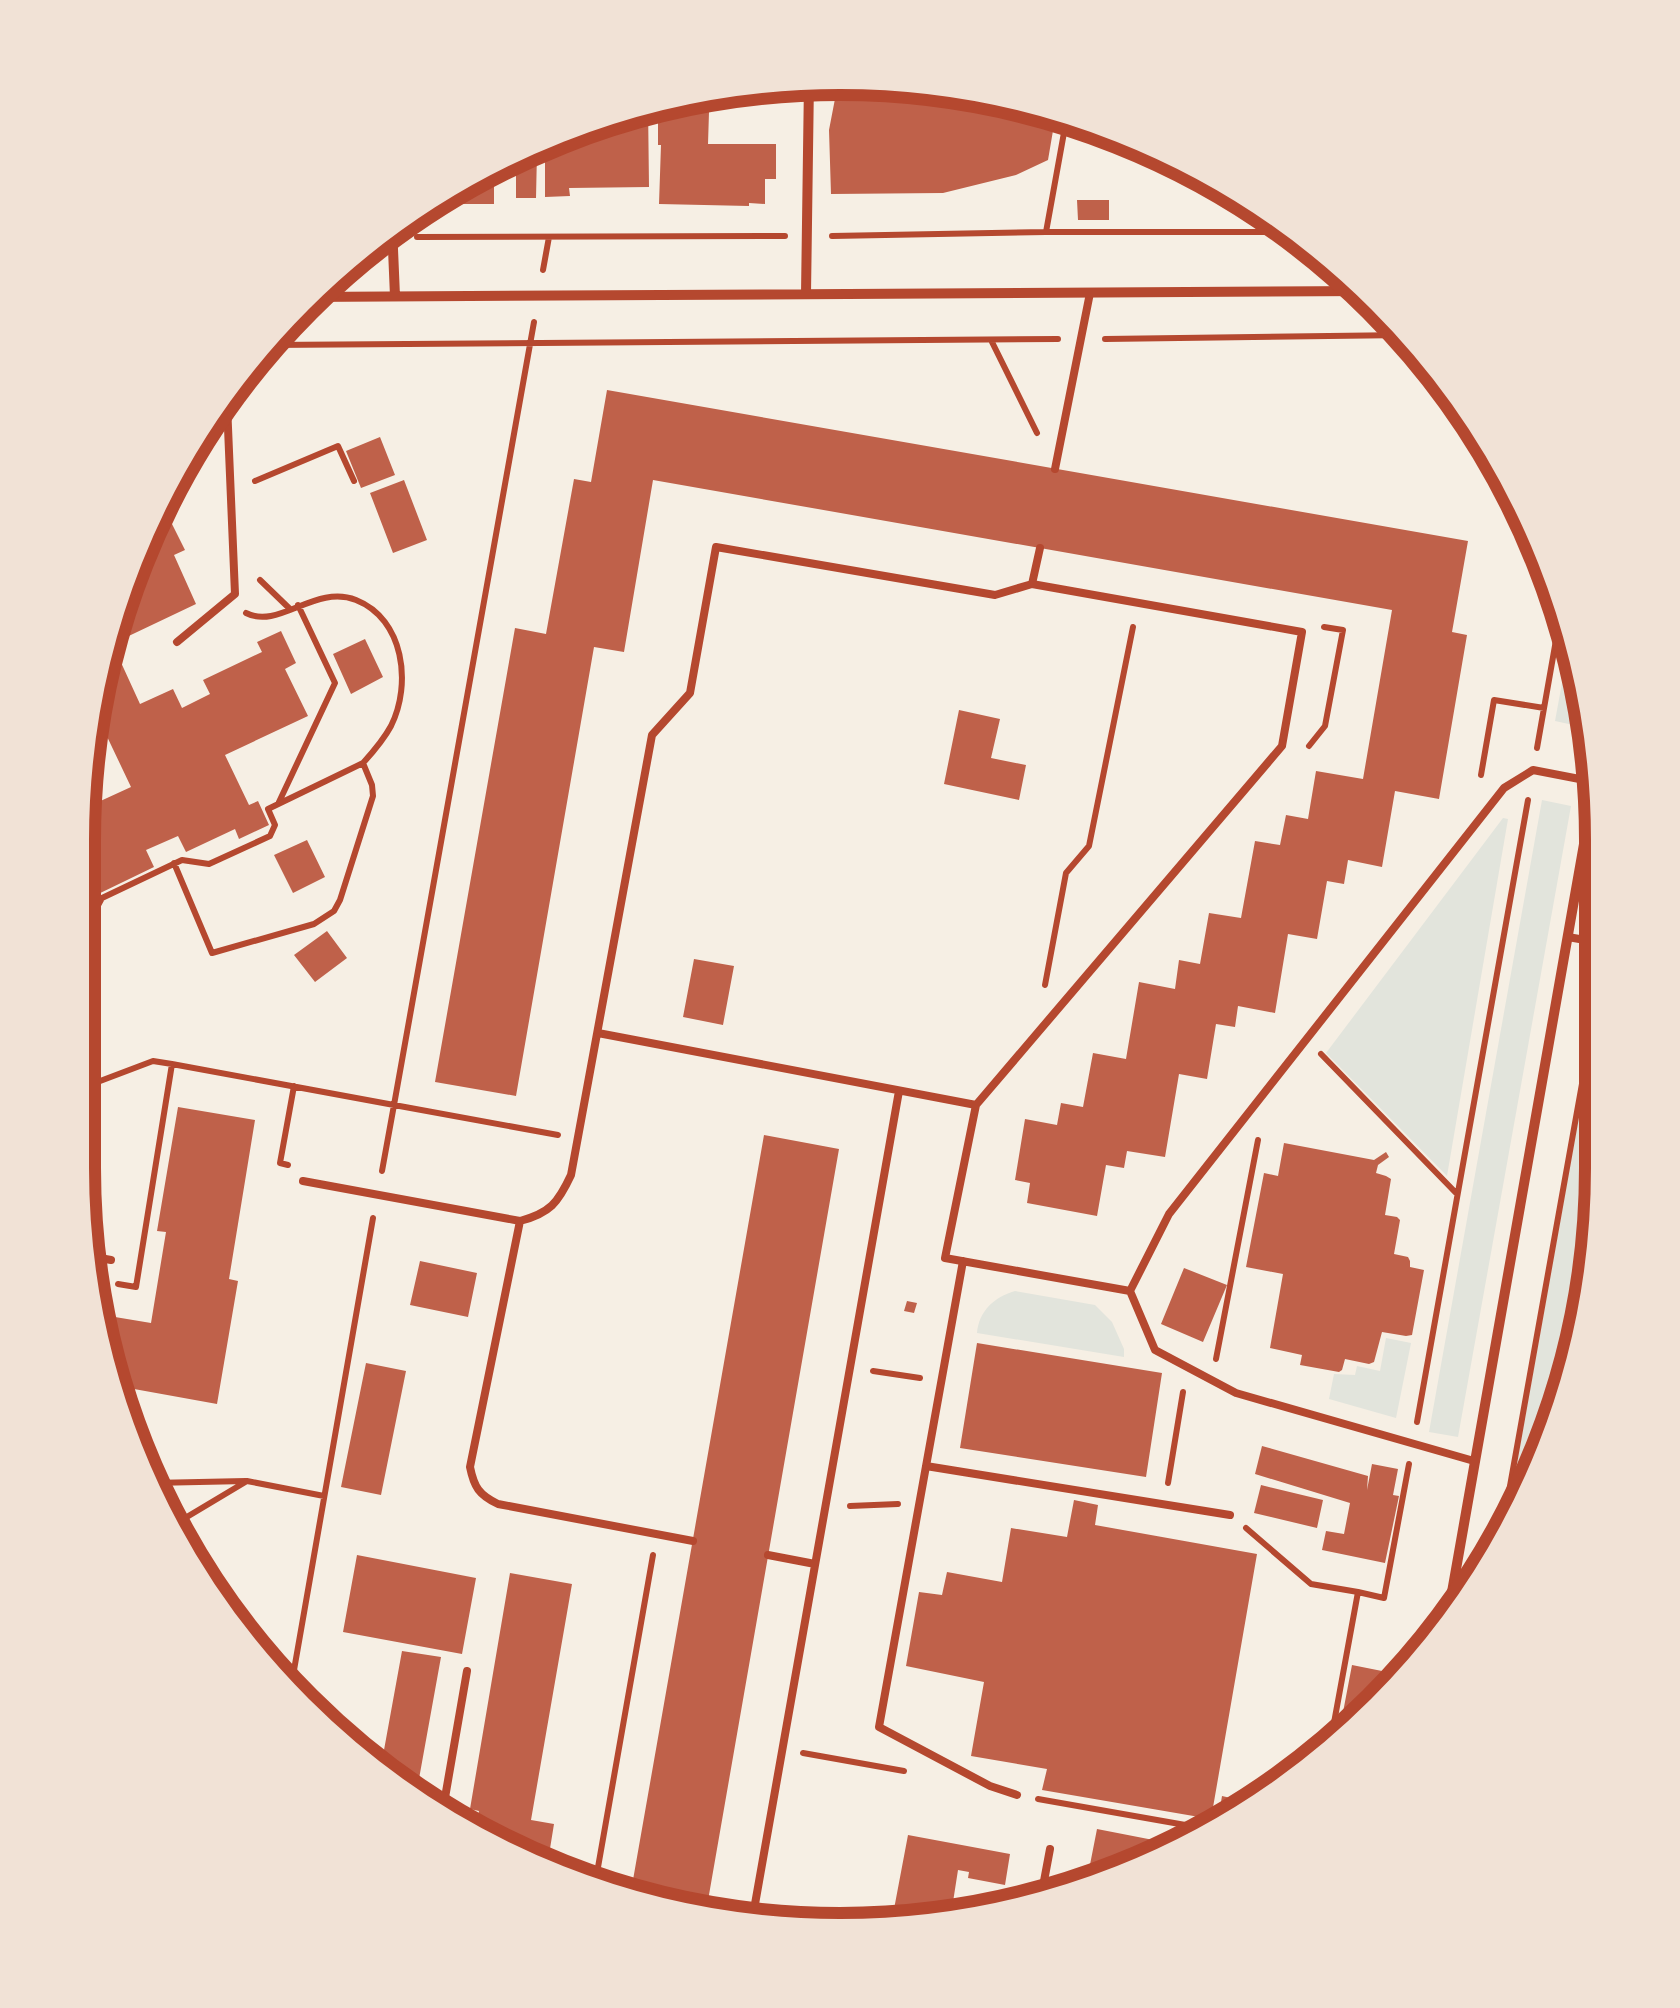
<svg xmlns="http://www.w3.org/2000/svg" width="1680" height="2008" font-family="Lato,sans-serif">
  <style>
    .green { fill: #e2e4dc }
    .building { fill: #bf614a }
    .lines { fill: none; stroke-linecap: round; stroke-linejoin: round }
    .path { stroke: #b5482f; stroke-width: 6 }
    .service { stroke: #b5482f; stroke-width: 8 }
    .minor { stroke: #b5482f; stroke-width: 10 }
    .rim { fill: none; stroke: #b5482f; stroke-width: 12 }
  </style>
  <rect width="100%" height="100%" fill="#f6efe4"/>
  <path class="green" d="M1571,634C1580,665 1593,695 1587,728L1555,721Z
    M1542,800L1571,806L1458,1437L1429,1432Z
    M1503,818L1508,819L1447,1176L1326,1053Z
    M1599,1004L1602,1005L1601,1218L1562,1413L1502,1546Z
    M1015,1291L1095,1305L1112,1322L1124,1349V1357L977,1333C979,1311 994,1297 1015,1291Z
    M1386,1338L1411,1343L1396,1418L1329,1399L1334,1374L1355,1375L1357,1366L1380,1371Z"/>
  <path class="building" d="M839,78L988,92L1056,113L1048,160L1016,175L943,193L831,194L829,130Z
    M648,105L649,187L569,188L570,196L545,197V137Z
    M658,112H709L708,144H776V179H765V204L749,203V206L659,204L661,145H658Z
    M519,151L537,152L536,198H516V153Z
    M494,164V204H431V198Z
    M1077,200H1109V220H1078Z
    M607,390L1468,541L1452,632L1467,635L1439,799L1395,791L1382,867L1348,860L1344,884L1327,881L1317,939L1288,934L1275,1013L1238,1006L1235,1027L1216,1024L1207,1079L1179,1074L1165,1157L1127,1151L1124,1168L1106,1165L1097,1216L1027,1203L1030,1183L1015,1180L1025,1119L1057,1125L1061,1103L1083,1107L1093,1053L1126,1059L1139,982L1175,989L1179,960L1200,964L1209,913L1241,918L1255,841L1280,845L1286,815L1308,819L1316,771L1363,779L1392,610L653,480L624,652L594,647L516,1096L435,1082L515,628L546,634L574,479L591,482Z
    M380,437L395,475L361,488L346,451Z
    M404,480L427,540L393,553L370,493Z
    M168,516L185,550L174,555L196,604L114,643L145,538L150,536L148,531L149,525Z
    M281,631L296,663L285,669L308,716L225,755L249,805L258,801L269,825L239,839L235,829L186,852L178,836L146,850L154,867L92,897L96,905L81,911L83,809L131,787L102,726L86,733L113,645L140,704L173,689L182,708L210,694L203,680L262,652L257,642Z
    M365,639L383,677L351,694L333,654Z
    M959,710L1000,719L991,758L1026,765L1019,800L944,784Z
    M307,840L325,877L293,893L274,855Z
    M327,931L347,958L315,982L294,955Z
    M84,936L100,970L80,979L81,938Z
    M694,959L734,966L723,1025L683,1017Z
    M178,1107L255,1120L229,1279L238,1281L217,1404L123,1387L122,1398L117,1397L103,1365L97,1314L151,1323L166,1232L157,1231Z
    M764,1135L839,1149L706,1912L630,1897Z
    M1284,1143L1374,1160L1386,1152L1389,1157L1378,1165L1376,1173L1386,1176L1391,1179L1385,1215L1397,1217L1400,1220L1394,1254L1408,1257L1410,1261V1267L1424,1270L1412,1335L1406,1336L1382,1332L1374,1362L1369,1364L1345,1359L1342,1370L1339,1372L1300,1365L1302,1355L1270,1348L1283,1274L1246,1267L1264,1173L1278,1176Z
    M420,1261L477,1273L468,1317L410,1305Z
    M1184,1268L1227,1285L1203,1342L1161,1324Z
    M907,1301L917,1303L914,1313L904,1311Z
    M977,1343L1162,1373L1146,1477L960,1448Z
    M366,1363L406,1371L381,1495L341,1487Z
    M1262,1446L1368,1476L1367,1490L1372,1464L1398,1469L1393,1495L1399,1496L1385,1563L1322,1550L1326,1531L1344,1534L1350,1503L1255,1474Z
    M1261,1485L1323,1500L1317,1528L1254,1513Z
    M1074,1500L1098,1505L1095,1525L1257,1554L1211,1819L1042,1790L1047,1769L971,1756L984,1682L906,1666L919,1592L942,1595L947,1572L1002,1582L1011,1528L1067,1537Z
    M357,1555L476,1578L462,1654L343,1632Z
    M510,1573L572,1584L531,1820L554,1824L548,1861L528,1857L475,1831L479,1811L470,1809Z
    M402,1651L441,1657L415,1801L380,1772Z
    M1352,1665L1387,1672L1382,1700L1351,1729L1340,1728Z
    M1222,1796L1244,1801L1243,1809L1222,1820H1218Z
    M1097,1829L1179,1845L1132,1872L1086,1885Z
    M908,1835L1010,1854L1005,1885L968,1878L969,1872L958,1870L953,1902L984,1908L983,1912L940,1924L891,1925Z
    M836,1914L867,1919L866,1926L833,1927Z"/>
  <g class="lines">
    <path class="path" d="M1046,232L1067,116
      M832,236L1046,232H1296
      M417,237L785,236
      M543,270L549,237
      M534,322L394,1105L558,1135
      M1105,339L1407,335
      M991,340L1037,433
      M269,345L1058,339
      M255,481L338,446L354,481
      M260,580L290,609
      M1309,746L1325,726L1343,630L1324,627
      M1537,748L1562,606
      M1481,775L1494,700L1544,708
      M279,802L335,683L298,605
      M174,863L212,953L314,924L334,911L340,900L373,796L372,785L363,763C373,752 384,739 391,726C412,684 404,619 356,600C315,584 279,630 246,613
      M81,916L96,909L102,898L182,860L209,864L270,836L275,825L268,809L363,763
      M1045,985L1066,873L1089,846L1133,627
      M1321,1054L1457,1194
      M79,1089L153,1061L172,1064
      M288,1165L280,1163L294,1086
      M118,1284L136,1287L172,1064L394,1105L382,1171
      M1216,1359L1258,1140
      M873,1371L920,1378
      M1417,1422L1528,800
      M152,1483L246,1481
      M1168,1483L1183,1392
      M850,1506L898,1504
      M170,1527L247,1481L324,1496
      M1246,1528L1311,1584L1358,1592
      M1498,1553L1592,1028L1602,1024
      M290,1693L373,1218
      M1329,1750L1358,1592L1384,1598L1409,1464
      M803,1753L904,1771
      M1038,1799L1208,1829
      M594,1890L653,1555"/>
    <path class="service" d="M1055,469L1090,293
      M1032,584L1040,548
      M177,642L235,594L227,404
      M1587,830L1602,833
      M1568,937L1602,943
      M598,1033L976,1105
      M303,1181L520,1221
      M89,1256L111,1260
      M963,1261L879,1727L990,1786L1017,1795
      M1130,1291L1169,1214L1504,788L1533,770L1595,782
      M926,1466L1230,1515
      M693,1541L498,1504C479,1495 474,1487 470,1467L520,1221C550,1213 558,1203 571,1175L652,735L690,693L716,547L995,595L1032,584L1302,632L1282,746L976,1105L945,1258L1130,1291L1155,1350L1236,1393L1474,1461
      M768,1555L815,1564
      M442,1815L467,1671
      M1041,1897L1050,1849
      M752,1921L899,1091"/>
    <path class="minor" d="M392,226L395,296
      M806,294L809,81
      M306,297L1367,291
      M1446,1626L1596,776"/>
  </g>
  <path d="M0 0H1680V2008H0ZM840 95H840A745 745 0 0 1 1585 840V1168A745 745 0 0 1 840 1913H840A745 745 0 0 1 95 1168V840A745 745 0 0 1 840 95Z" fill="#f1e2d6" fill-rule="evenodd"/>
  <path class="rim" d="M840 95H840A745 745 0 0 1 1585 840V1168A745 745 0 0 1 840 1913H840A745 745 0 0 1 95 1168V840A745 745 0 0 1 840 95Z"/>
</svg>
